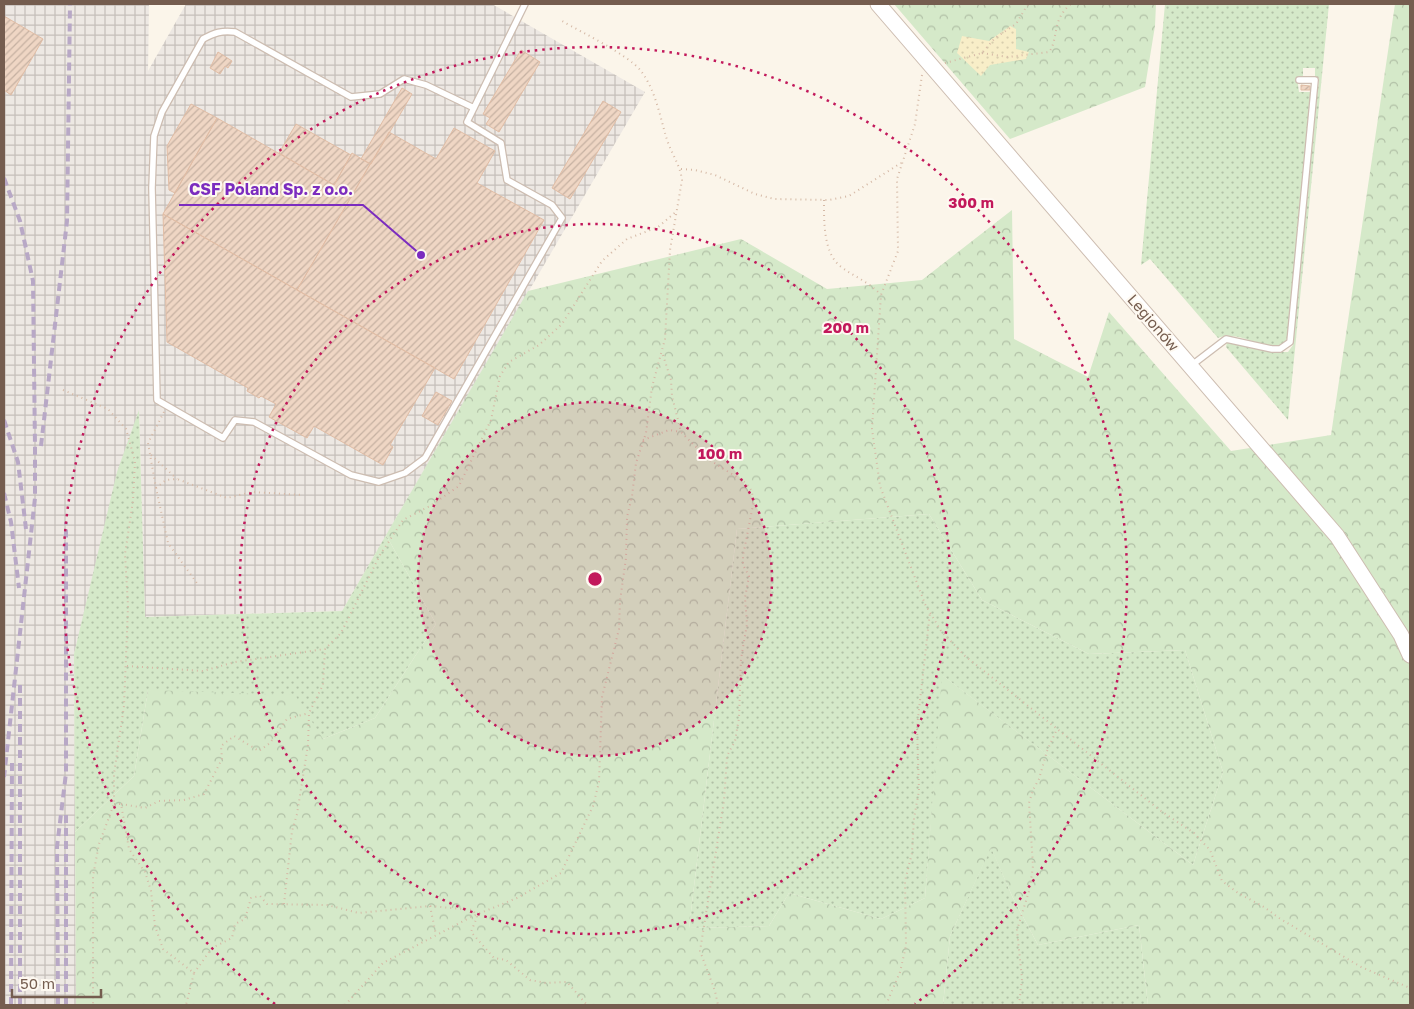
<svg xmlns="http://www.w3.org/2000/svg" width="1414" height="1009" font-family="'Golos Text',sans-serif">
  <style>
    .industrial { fill: url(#industrial-grid) }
    .grass { fill: url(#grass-dots) }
    .forest { fill: url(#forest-crowns); fill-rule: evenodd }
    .sand { fill: url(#sand-dots) }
    .building { fill: url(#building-hatch); stroke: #e1bda5 }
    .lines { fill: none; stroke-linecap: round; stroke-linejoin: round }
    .service-casing { stroke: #cdbdb1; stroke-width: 8 }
    .tertiary-casing { stroke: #cdbdb1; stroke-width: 17 }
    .path { stroke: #d5b9a6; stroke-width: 2; stroke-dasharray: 1 4; stroke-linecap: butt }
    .service { stroke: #fff; stroke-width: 5.5 }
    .tertiary { stroke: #fff; stroke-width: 15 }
    .rail { stroke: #b8a8c6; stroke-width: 4; stroke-dasharray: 8 5; stroke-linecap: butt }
    .ring { fill: none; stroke: #c2185b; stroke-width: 2.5; stroke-dasharray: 2.5 5 }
    .labels { text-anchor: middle; stroke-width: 4; stroke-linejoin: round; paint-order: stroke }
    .street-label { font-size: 15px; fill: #755d4f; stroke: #fef9f1 }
    .centre { fill: #c2185b; stroke: #fef9f1; stroke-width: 2.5 }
    .ring-label { font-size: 15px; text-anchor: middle; font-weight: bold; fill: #c2185b; stroke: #fef9f1; stroke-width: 4; stroke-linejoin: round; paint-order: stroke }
    .leader { fill: none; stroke: #7b2cbf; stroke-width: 2 }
    .callout-dot { fill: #7b2cbf; stroke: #fef9f1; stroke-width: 2 }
    .callout-label { font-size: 16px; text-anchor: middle; font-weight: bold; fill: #7b2cbf; stroke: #fef9f1; stroke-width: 4; stroke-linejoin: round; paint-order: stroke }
  </style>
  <defs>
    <pattern id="industrial-grid" width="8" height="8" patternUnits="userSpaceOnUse" patternTransform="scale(1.25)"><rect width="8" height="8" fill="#ede8e3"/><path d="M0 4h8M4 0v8" fill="none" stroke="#c5bfba"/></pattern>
    <pattern id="grass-dots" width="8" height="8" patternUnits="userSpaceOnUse" patternTransform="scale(1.25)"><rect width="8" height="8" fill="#d5e9c9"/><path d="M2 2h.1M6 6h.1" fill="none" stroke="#b1c0a6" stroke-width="1.8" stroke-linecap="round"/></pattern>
    <pattern id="forest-crowns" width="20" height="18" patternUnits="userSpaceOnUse" patternTransform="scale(1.25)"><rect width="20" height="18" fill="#d5e9c9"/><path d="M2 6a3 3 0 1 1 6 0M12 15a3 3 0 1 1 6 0" fill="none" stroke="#b1c0a6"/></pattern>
    <pattern id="sand-dots" width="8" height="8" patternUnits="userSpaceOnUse" patternTransform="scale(1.25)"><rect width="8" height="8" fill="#f8eec8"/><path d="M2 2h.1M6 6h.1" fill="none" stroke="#d8ceae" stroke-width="1.8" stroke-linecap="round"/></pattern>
    <pattern id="building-hatch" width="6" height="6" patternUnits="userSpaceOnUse" patternTransform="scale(1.25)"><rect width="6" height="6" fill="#efd6c4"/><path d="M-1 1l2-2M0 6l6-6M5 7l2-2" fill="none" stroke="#c6b1a2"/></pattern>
  </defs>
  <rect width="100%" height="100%" fill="#fbf5ea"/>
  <path class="industrial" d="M4,4H149L148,71L186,4H492L645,92L342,611L145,617L139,411L74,654L76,1005H4Z"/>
  <path class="grass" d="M1165,4H1329L1288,420L1226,347L1227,342L1279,352H1288L1293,345L1319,78L1315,76V68H1303V76L1297,77L1299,92H1311L1289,336L1283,344C1263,352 1239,329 1218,338L1150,259L1141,265Z
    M139,410L145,617L342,611L386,535L436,624L375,718L323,739L148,690L134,776L75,832L74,654L117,472Z
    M929,514L982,600L1089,654L1185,650L1223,772L1193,865L943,676L925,898L881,919L789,893L769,926L689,928L737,529Z
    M991,847L1012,896L1038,945L1139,925L1148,1005H943L950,936Z"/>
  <path class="forest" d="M894,4H1156L1155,26L1145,87L1010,139Z
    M1395,4H1410V1005H1148L1139,925L1038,945L1012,896L991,848L950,936L943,1005H76L75,832L134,776L148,690L295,695L323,739L375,718L436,624L386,535L528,291L741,239L827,289L922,280L1012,210L1014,339L1088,377L1109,312L1231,451L1331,435ZM929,514L982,600L1089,654L1185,650L1223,772L1193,865L942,675L925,898L881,919L789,893L769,926L689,928L737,529Z"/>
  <path class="sand" d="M1010,26L1016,29V49L1029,52L1026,59L990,65L981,76L957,53L962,36L989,41Z"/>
  <path class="building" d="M4,16L43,39L11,95L4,90Z
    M521,50L540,62L499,132L486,124L490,118L483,114Z
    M218,52L232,61L228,68L225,66L220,74L210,68Z
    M1301,85L1310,86V90H1301Z
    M402,88L412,94L371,164L361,159Z
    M603,101L621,112L570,199L552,188Z
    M191,104L217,118L175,193L169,190L167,146Z
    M217,118L334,185L352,153L370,164L297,290L163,214Z
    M296,124L351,155L334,185L279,153Z
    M454,128L495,151L477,183L544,220L454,379L297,290L389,132L436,159Z
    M163,214L435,368L390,445L393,447L383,465L314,426L307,438L269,417L276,404L261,396L259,398L247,391L248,388L167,342Z
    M436,392L452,401L438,425L422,416Z"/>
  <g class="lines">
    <g class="service-casing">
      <path id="service" d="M474,108L426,85L404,79L380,94L351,97L235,32C222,30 214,33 203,39L162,112L154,136L152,188L157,400L223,438L235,420L254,422L351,475L379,482L405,473L425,458L562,218L552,205L507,180L501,143L467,122L525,4
        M1192,365L1226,339L1272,349H1280L1290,342L1315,80H1299"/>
    </g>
    <g class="tertiary-casing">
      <path id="tertiary" d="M878,4L1337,536L1401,635L1410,655"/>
    </g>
    <path class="path" d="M982,53L1008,57L1049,52C1059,39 1051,20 1071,4
      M945,63L982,53L995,38L1016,24L1028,4
      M922,75L915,124L897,179L898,251L881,295L872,429L880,486L925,604L941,631L965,656L1161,811L1194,833L1210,850L1222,881L1238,893L1264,907L1279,918L1361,967L1410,988
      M681,169L695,170L715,175L755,194L774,199L829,200L849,196L901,163
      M824,200C824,220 823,252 840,266C854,277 868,281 881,295
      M663,355L671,380L672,396L681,432L708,459L746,483L751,490L754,500L743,556V565L749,576L745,598L747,624L741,659L739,718L735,741L727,756L724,801L700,951L715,991L718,1005
      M63,390L108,409L126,429L135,461L133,501L125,554L128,606L124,706L114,774V804L99,844L93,876V1005
      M164,412L148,443L156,488L168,543L199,586
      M643,440L669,430L681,432
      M151,455L177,479
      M156,488L166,480L177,479L227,498L252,492L303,495
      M127,666L203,671L235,662L325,649L341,633L380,555L403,520L430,506L459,486L491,420L500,376L509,362L539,345L562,324L602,261L627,239L658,227L677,211
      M114,804H121L129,849L145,872L151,891L155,926L163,949L194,973L186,1005
      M121,804L145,808L159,801L184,800L204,794L222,759L221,746L234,736L259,751L270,743L287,719L309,713
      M284,904L292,831L297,814L308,745L309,713L323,685L325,649
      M430,906L436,935
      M194,973L212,948L232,938L235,924L245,919L251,898L260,896L267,904L327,905L359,913L430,906L473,910L477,917L471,932L494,958L506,960L530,980L546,983L567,982L587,1005
      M345,1005L383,963L473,916L517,898L561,873L593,806L599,782L602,697L619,629L620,601L626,558L627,517L632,496L636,463L646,433L652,387L665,339L670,250L682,180C680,165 672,154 667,140C660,117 656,91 641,71C627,54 583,33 562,21
      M886,1005L900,972L906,946L905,881L912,853L914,818L919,791L917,727L930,612
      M1019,1005L1022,979L1017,930L1030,888L1033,866L1029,803L1033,790L1039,779L1047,751L1057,729"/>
    <use href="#service" class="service"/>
    <use href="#tertiary" class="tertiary"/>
    <path class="rail" d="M4,178L20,221L33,281L35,447V498L4,777
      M4,420L18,462L26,529
      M41,446L67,221L70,4
      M4,493L11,522L19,588
      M11,1005L12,758
      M20,1005V683
      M58,1005L57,847L66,773V522
      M66,1005V815"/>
  </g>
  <circle cx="595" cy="579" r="177" fill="#c2185b" fill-opacity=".12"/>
  <g class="ring">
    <circle cx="595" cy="579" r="177"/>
    <circle cx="595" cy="579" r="355"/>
    <path d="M275 1004A532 532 0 1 1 915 1004"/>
  </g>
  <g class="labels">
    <g class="street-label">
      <text transform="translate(1153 323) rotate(49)" y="5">Legionów</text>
    </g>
  </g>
  <circle cx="595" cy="579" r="8" class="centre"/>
  <g class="ring-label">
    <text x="971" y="208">300 m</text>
    <text x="846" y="333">200 m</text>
    <text x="720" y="459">100 m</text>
  </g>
  <path class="leader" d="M421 255L363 205H179"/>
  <circle class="callout-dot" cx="421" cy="255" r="5"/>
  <g class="callout-label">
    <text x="271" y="195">CSF Poland Sp. z o.o.</text>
  </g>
  <rect width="1414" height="1009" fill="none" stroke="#755d4f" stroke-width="10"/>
  <path d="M12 989v8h89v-8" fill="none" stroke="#755d4f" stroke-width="2.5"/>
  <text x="20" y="989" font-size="15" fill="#755d4f" stroke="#fef9f1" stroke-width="4" paint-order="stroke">50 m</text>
</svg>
